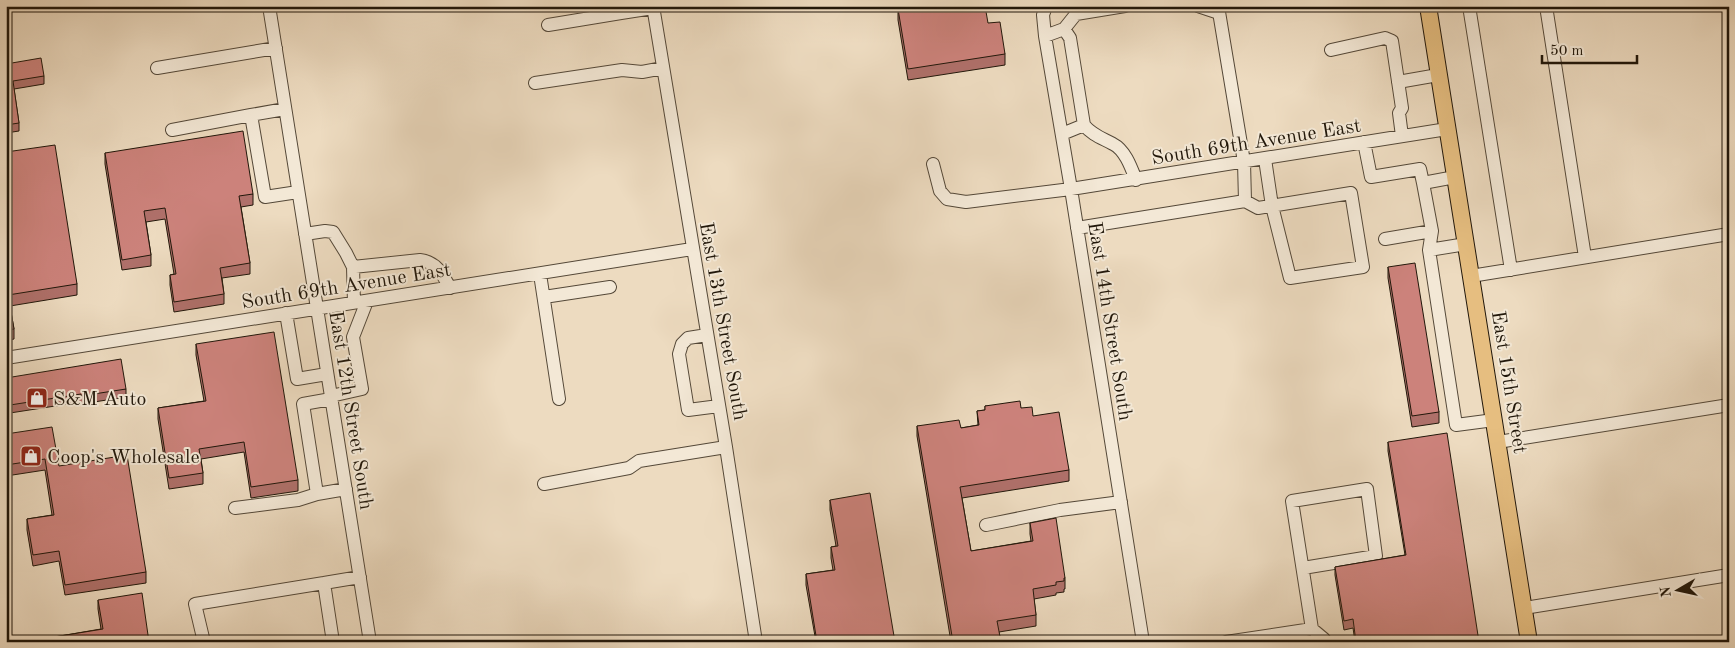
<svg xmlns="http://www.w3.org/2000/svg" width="1735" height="648" font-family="'Old Standard TT',serif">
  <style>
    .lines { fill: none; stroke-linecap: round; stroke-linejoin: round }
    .minor-casing { stroke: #544838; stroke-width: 14 }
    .major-casing { stroke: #21170a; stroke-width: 18 }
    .minor { stroke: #f3e8d6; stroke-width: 12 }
    .major { stroke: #e6be80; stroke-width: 16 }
    .wall { fill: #af706a; stroke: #21170a }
    .building { fill: #cc827b; stroke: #21170a }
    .labels { text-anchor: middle; stroke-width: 4; stroke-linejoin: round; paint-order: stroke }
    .street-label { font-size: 20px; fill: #21170a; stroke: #f3e8d6 }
    .poi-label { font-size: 20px; fill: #21170a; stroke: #f3e8d6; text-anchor: start }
  </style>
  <rect width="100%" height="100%" fill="#eddbc0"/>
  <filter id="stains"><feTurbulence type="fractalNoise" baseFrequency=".004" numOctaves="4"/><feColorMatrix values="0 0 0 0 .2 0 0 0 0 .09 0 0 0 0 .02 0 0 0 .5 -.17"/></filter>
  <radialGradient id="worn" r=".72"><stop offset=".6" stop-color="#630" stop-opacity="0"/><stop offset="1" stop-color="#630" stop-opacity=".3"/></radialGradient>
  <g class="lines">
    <g class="minor-casing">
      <path id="minor" d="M269,6L370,642
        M620,6L621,13L653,8
        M653,6L726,447L756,642
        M1046,6L1043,15L1045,36L1071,189L1143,642
        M1198,6L1219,13
        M1218,6L1244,162L1245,201
        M1469,6L1511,270
        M1546,6L1585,257
        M548,25L621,13
        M1064,29L1070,38L1084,125C1092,135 1102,138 1113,144C1125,150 1131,167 1136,180
        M1045,36L1064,29L1076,14L1125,6
        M1331,50L1385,38L1392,41L1402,108L1399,113L1402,136
        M157,68L276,48
        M1398,82L1438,75
        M535,83L622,70L642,72L663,68
        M285,109L251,115L265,197L298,192
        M172,130L251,115
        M1062,134L1084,125
        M1364,142L1371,177L1420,169L1423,183
        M933,164L940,191L947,199L966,202L1071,189L1447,129
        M1455,177L1423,183L1432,231L1429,250L1456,425L1494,420
        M1077,228L1245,201L1258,208L1351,193L1363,267L1290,278L1272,206L1265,159
        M305,234L325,231L333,232L346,253L353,267L354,303
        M1385,239L1432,231
        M1429,250L1466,244
        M353,267L420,260C437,262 443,275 450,288
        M540,274L559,399
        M1471,276L1729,234
        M544,297L610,287
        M286,313L297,379L327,374
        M707,335L688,338L682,344L679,354L688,410L719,406
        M6,358L692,249
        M331,396L362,389L353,337L367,301
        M331,399L303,404L317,494L346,489
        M1498,442L1729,405
        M544,484L629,468L639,461L726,447
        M235,508L298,500L317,494
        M986,525L1060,510L1121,502
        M1303,568L1376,556L1367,489L1292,501L1312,629
        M1524,608L1729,575
        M204,642L195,604L324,583
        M333,642L324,583L360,577
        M1226,642L1312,629L1324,639V642"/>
    </g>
    <g class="major-casing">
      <path id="major" d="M1428,6L1529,642"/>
    </g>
    <use href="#minor" class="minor"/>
    <use href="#major" class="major"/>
  </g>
  <path class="wall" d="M898,9L988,23L1005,54V65L908,80L898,20Z
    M6,64L44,76V84L14,89L19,123V131L6,133Z
    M6,152L77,284V295L10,306L14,329V339L6,341Z
    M105,153L253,194V205L241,207L250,263V274L222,278L224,294V304L174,312L170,285V275L174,274L165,219L146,222L151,255V266L122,270L105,164Z
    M1388,267L1439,412V423L1412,427L1388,278Z
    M196,344L298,480V491L251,498L244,452L201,459L203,473V484L169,489L158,419V408L204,401L196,355Z
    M6,378L126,389V397L81,404V402L10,413L6,392Z
    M985,406L1021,408L1033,416L1069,470V481L962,498L971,551L1031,541L1030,534V523L1065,578V589H1064V592L1056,593V595L1034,599L1036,615V626L999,632L1001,642H951L917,436V426L961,428L978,425L977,411L985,410Z
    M6,434L59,466L146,572V583L65,595L59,561L33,566L27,530V519L52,515L45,470L6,476Z
    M1388,442L1479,642H1355L1353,628L1344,630L1335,575V567L1405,555L1388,451Z
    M830,500L895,642H816L806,585V574L833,570L831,558V547L836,546L830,510Z
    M98,600L149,642H48V638L101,629L98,609Z"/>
  <path class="building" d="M918,6H985L988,23L1000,22L1005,54L908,69L898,9Z
    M41,58L44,76L13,81L19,123L6,125V64Z
    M243,131L253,194L239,196L250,263L220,268L224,294L174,302L170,275L176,274L165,208L144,211L151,255L122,260L105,153Z
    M55,145L77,284L8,295L14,329L6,330V152Z
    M1415,263L1439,412L1412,416L1388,267Z
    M274,332L298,480L251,487L244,442L199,449L203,473L169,478L158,408L206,401L196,344Z
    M121,359L126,389L81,396V394L10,405L6,384V378Z
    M1020,401L1021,408L1032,407L1033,416L1059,412L1069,470L960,487L971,551L1033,541L1030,523L1056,518L1065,578H1064V581L1056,582V585L1033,589L1036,615L997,621L1001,642H953L917,426L959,420L961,428L979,425L977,411L985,410V406Z
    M52,427L59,466L127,455L146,572L65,585L59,551L33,555L27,519L54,515L45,459L6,465V434Z
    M1447,433L1479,642H1356L1353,619L1344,621L1335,567L1406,555L1388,442Z
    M870,493L895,642H847L846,639L828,642H817L806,574L835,570L831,547L838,546L830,500Z
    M142,593L149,642H48V638L103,629L98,600Z"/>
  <defs>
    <g id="shop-square" transform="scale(1.125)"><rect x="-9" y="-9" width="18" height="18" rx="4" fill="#8f2418" stroke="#f3e8d6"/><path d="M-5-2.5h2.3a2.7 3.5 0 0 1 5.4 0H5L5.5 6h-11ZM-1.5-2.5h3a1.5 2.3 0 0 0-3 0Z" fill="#fff"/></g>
  </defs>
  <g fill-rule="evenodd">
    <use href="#shop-square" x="37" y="398"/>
    <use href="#shop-square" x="31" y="456"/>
  </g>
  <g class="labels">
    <g class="street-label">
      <text transform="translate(1256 141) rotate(-9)" y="7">South 69th Avenue East</text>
      <text transform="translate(346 285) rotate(-9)" y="7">South 69th Avenue East</text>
      <text transform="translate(724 321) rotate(80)" y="7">East 13th Street South</text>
      <text transform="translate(1111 321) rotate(81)" y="7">East 14th Street South</text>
      <text transform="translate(1510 382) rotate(81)" y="7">East 15th Street</text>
      <text transform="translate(352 410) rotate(81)" y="7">East 12th Street South</text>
    </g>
    <g class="poi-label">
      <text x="53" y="405">S&amp;M Auto</text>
      <text x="47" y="463">Coop's Wholesale</text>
    </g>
  </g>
  <rect width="1735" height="648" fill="none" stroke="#eddbc0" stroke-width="25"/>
  <rect x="8" y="8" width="1720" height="633" fill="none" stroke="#21170a" stroke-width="2.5"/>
  <rect x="12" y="12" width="1710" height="623" fill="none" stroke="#21170a"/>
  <g transform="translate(1678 590) rotate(261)" stroke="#f3e8d6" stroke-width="4" paint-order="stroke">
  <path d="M0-4L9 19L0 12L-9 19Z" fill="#21170a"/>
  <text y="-8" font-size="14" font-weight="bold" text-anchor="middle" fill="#21170a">N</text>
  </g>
  <path d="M1542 55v8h95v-8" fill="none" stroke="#21170a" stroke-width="2.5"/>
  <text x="1550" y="55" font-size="15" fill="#21170a" stroke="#f3e8d6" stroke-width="4" paint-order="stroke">50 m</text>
  <rect width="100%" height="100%" filter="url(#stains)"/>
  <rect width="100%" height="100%" fill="url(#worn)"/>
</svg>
